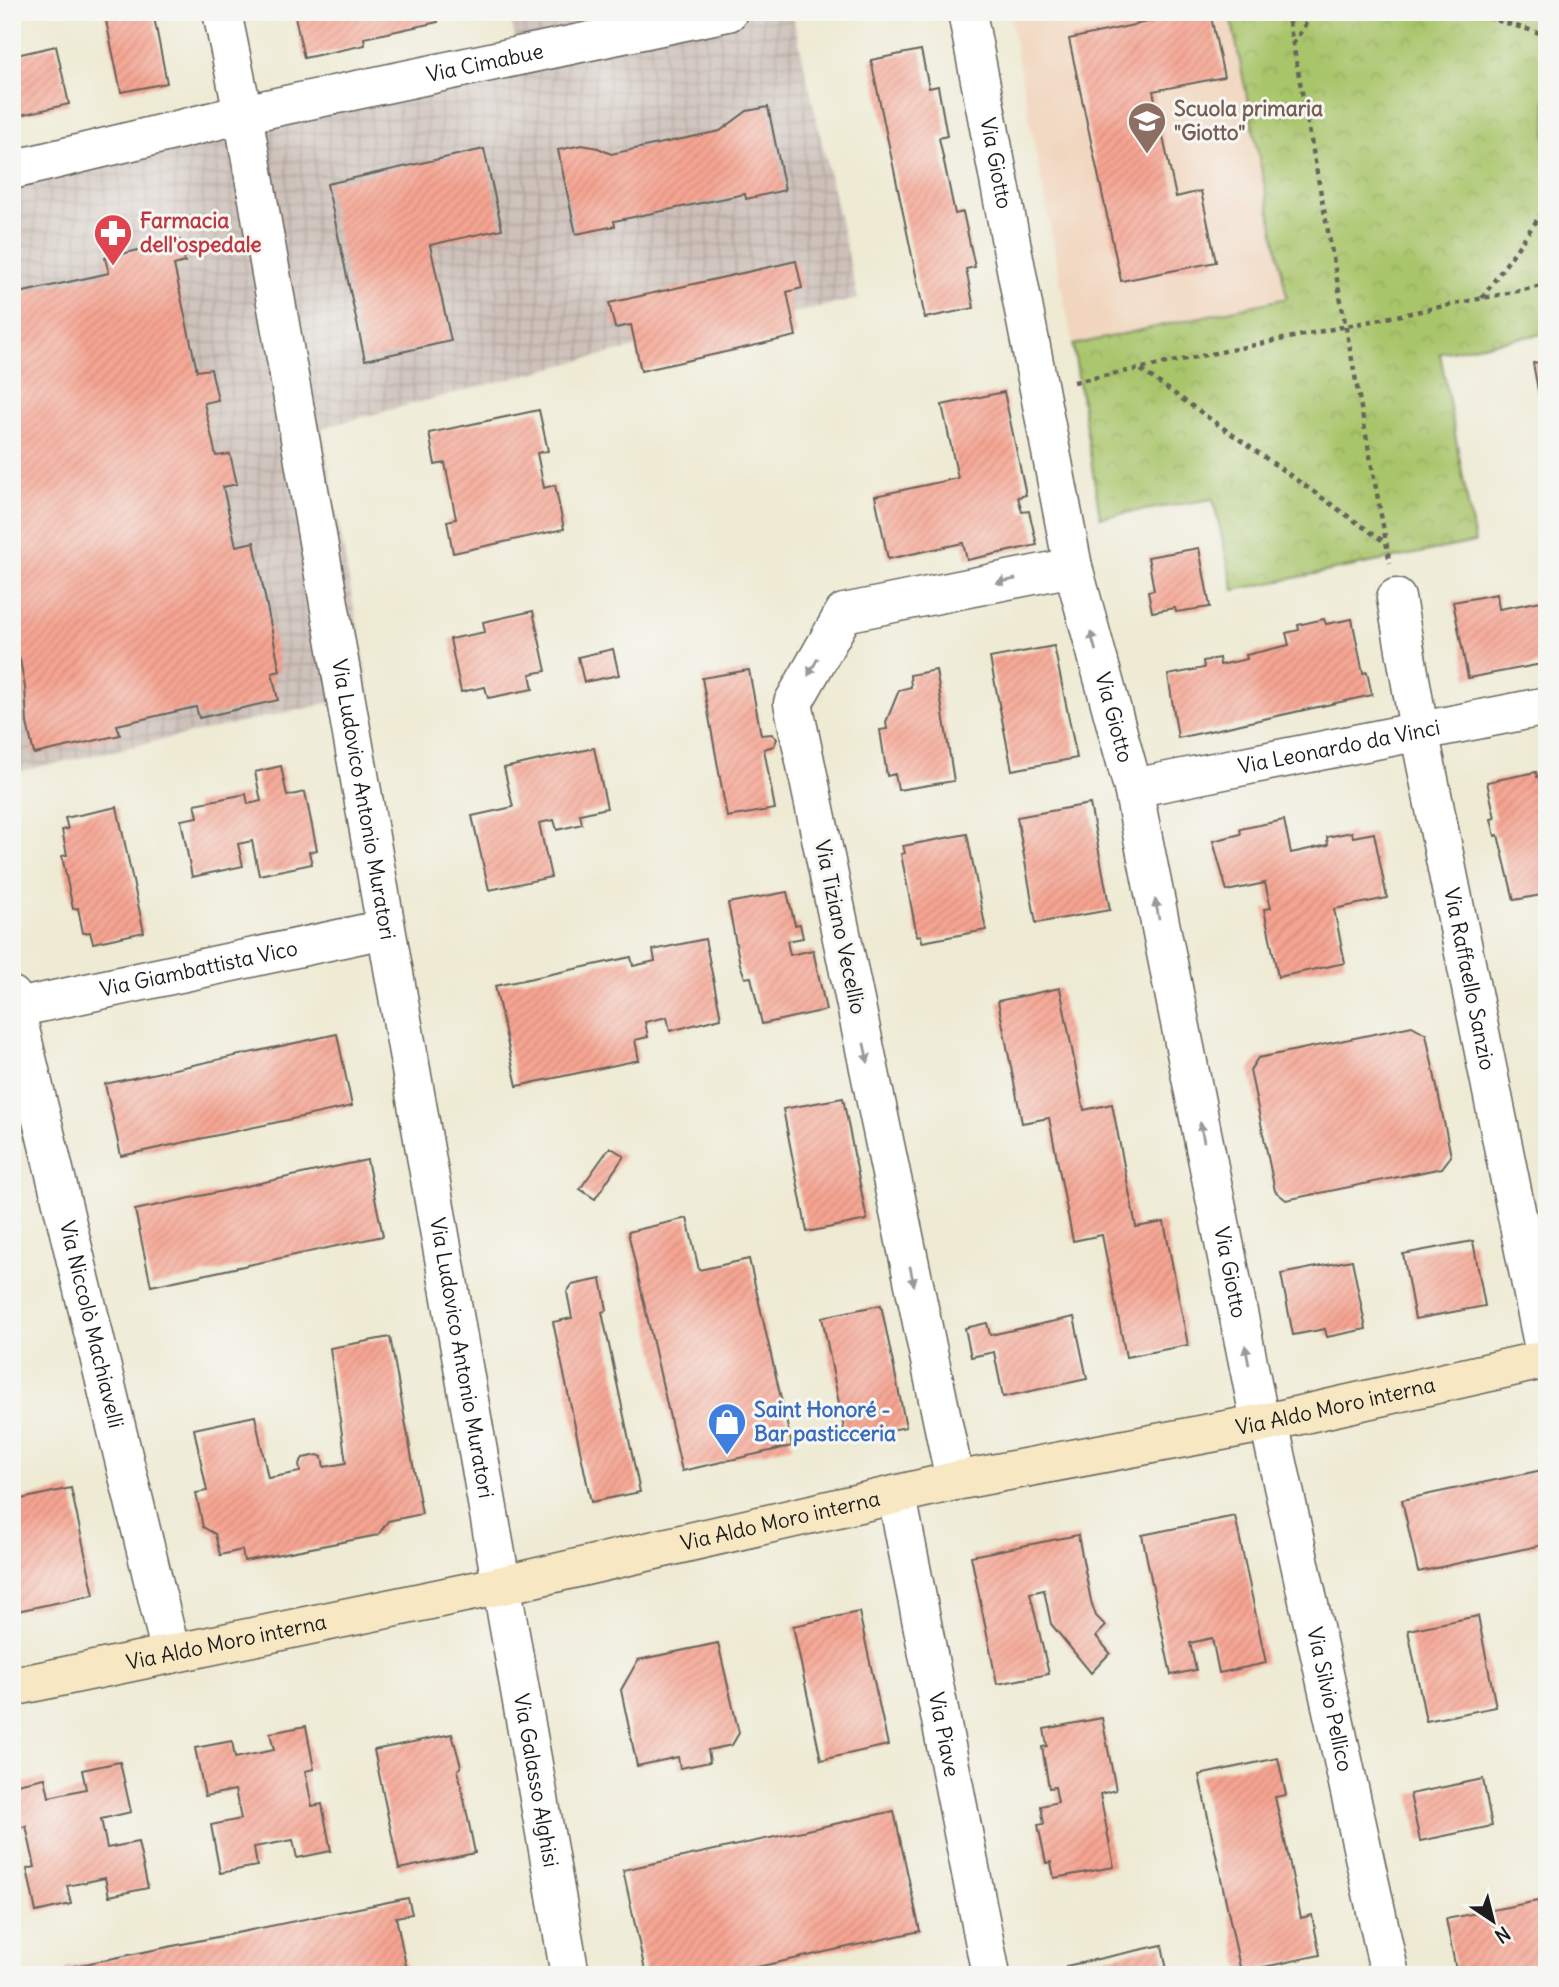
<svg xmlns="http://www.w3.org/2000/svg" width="1559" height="1987" font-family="Delius,sans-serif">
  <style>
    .built { fill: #f1d5bd }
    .industrial { fill: url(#industrial-grid) }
    .park { fill: url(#park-crowns); stroke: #627044; stroke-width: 2 }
    .building { fill: url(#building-hatch) }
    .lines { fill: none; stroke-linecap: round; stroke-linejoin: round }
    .street-casing { stroke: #66645c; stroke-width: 41 }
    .secondary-casing { stroke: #66645c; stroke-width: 41 }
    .path { stroke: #66645c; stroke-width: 4.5; stroke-dasharray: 5 5; stroke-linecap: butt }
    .street { stroke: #fff; stroke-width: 38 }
    .secondary { stroke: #f7e8c3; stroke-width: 38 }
    .oneway { fill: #999 }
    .labels { text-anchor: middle; stroke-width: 6; stroke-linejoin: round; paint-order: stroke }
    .street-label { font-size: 21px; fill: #1c1c1c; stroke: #f6f6f2 }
    .education-label { font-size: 21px; font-weight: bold; fill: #785e54; stroke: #f6f6f2; text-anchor: start }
    .health-label { font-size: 21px; font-weight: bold; fill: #be3a42; stroke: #f6f6f2; text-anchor: start }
    .shop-label { font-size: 21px; font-weight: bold; fill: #366cbe; stroke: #f6f6f2; text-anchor: start }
  </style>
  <defs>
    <pattern id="industrial-grid" width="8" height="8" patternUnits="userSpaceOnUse" patternTransform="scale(1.75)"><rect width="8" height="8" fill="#cec1ba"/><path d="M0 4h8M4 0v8" fill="none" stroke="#b0a59f"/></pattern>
    <pattern id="park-crowns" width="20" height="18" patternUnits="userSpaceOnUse" patternTransform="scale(1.75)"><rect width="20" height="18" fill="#a9c56b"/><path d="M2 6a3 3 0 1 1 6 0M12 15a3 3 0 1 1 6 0" fill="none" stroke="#91a95c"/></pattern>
    <pattern id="building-hatch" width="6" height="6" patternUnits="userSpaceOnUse" patternTransform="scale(1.75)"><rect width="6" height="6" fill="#f6a492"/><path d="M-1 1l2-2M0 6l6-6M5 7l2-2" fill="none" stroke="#d28d7d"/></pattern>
  </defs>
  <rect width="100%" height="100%" fill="#f6f6f2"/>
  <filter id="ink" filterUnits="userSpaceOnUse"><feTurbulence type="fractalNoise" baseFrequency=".0143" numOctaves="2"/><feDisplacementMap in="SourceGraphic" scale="14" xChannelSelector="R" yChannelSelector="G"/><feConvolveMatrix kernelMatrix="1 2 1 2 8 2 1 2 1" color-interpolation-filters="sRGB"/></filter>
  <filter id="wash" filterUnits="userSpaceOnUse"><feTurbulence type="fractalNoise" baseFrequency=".00686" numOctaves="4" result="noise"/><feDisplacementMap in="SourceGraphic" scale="28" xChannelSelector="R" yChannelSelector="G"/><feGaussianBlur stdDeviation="1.57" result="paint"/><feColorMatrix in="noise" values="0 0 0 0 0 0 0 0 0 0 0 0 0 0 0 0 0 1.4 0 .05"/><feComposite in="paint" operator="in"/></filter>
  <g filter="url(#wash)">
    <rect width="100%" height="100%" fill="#eeead3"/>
    <path class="built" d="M1009,12H1230L1287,298L1073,345Z"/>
    <path class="industrial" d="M509,12H792L858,299L590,358L321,428L370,694L12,773V188L521,61Z"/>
    <path class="park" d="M1230,12H1546L1547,333L1440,353L1475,542L1234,590L1213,499L1100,517L1073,345L1287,298Z"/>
    <g id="blocks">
      <path class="building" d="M123,12H153L167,83L121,92L105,16Z
        M294,12H436L438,22L364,38L365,45L304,58Z
        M1193,12H1210L1224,77L1153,91L1176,197L1201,191L1216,262L1121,281L1069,39Z
        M56,46L69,104L12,117V56Z
        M921,50L929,88L938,86L947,136L939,138L955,214L963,212L975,267L966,269L974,308L925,318L871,60Z
        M768,107L785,190L746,199L745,194L614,221L615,226L576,234L558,150L582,145L598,148L611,154L720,131L747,111Z
        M484,149L502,229L430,245L451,341L365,360L327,184Z
        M180,240L185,262L174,265L197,371L211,369L218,400L204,403L216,456L230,454L237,484L223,487L236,546L254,542L280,671L272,673L278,700L199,718L196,707L117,725L120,735L34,754L27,723L25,687L20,660L12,644V276L19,293L109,273L105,258Z
        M796,261L802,288L787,292L796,336L641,371L631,325L615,328L609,303Z
        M1547,361V428H1545L1533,363Z
        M1004,392L1026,495L1018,497L1022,512L1029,511L1037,545L967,560L963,543L888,559L875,496L958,478L942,405Z
        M539,410L548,451L537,453L544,488L555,485L564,529L453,553L447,521L456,519L445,463L435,465L429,433Z
        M1199,548L1210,607L1176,612L1175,608L1152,612L1148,591L1154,590L1148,557Z
        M1497,594L1499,609L1547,600V663L1468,678L1453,602Z
        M533,611L546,671L530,674L533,689L488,698L485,687L461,692L450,639L485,632L483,622Z
        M1324,619L1326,624L1352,619L1363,673L1367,672L1372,695L1178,738L1168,675L1204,668L1203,661L1219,658L1220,665L1247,659L1246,655L1289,645L1286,633L1299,630L1298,625Z
        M1054,646L1077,758L1012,770L990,658Z
        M613,649L619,675L584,682L578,657Z
        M749,670L761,735L772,734L777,739L774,746L764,749L775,809L727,817L702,678Z
        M936,670L954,781L898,790L895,774L887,776L880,730L887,729L886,722L899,690L911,687L910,675Z
        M594,748L607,808L580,814L582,824L557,830L554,820L539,823L551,877L489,890L472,816L513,807L504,768Z
        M281,766L287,796L305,792L317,850L309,852L312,864L259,875L252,841L238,844L243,866L192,877L181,820L198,817L195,804L246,794L248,804L261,801L255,772Z
        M1536,772L1537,777L1544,776L1547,789V894L1514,900L1498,835L1495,836L1491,819L1495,818L1487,782Z
        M1090,804L1110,910L1036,923L1017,817Z
        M117,807L144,932L93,943L90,932L83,933L78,908L73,909L62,856L67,855L62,830L68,829L65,818Z
        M1284,820L1291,853L1328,845L1327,837L1352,832L1353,837L1374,833L1387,898L1334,909L1345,963L1278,977L1264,909L1271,908L1265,883L1227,891L1213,841L1241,834L1240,829Z
        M967,834L986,930L922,942L921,935L917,936L901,854L905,853L903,846Z
        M787,892L795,925L800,924L803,938L787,941L790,955L813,950L826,1010L762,1024L751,977L745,978L740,964L728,903Z
        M705,939L721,1018L670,1031L667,1017L645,1022L648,1037L635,1040L639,1060L517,1086L495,986L631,957L633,966L655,961L653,950Z
        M1060,988L1084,1110L1112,1104L1136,1227L1164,1222L1188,1345L1126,1357L1102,1235L1073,1241L1049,1118L1022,1123L998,1001Z
        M1412,1026L1426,1034L1451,1156L1442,1168L1286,1200L1275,1191L1250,1070L1258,1058Z
        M337,1034L352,1106L121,1156L105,1084Z
        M843,1098L867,1220L807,1232L783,1109Z
        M610,1147L624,1156L595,1199L580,1189Z
        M367,1160L383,1236L151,1286L135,1210Z
        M687,1218L699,1270L749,1259L792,1446L682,1471L628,1232Z
        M1473,1241L1485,1306L1415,1319L1403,1254Z
        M1352,1260L1366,1329L1327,1337L1325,1329L1293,1335L1281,1274Z
        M601,1279L607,1310L602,1312L640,1492L591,1502L553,1322L572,1318L567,1292L572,1285Z
        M881,1305L906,1427L846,1439L822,1317Z
        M1074,1317L1087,1379L1003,1397L994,1352L971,1357L965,1328L987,1323L990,1335Z
        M390,1337L422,1514L388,1521L378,1535L244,1561L242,1550L220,1555L215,1534L203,1527L196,1493L207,1491L194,1429L255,1416L268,1478L300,1472L299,1464L303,1458L318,1455L322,1457L324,1467L346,1463L330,1348Z
        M1547,1469V1544L1418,1572L1402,1500Z
        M71,1488L94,1595L12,1612V1501Z
        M1235,1516L1266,1663L1219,1673L1212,1638L1190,1643L1196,1670L1171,1675L1142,1535Z
        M1078,1535L1091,1601L1096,1616L1106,1626L1096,1636L1110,1653L1091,1673L1051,1624L1044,1590L1030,1593L1049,1674L997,1684L971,1556Z
        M859,1612L888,1745L821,1760L793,1626Z
        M1478,1616L1496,1707L1426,1721L1408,1630Z
        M718,1643L739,1733L732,1745L708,1750L710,1762L680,1768L678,1757L637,1766L621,1690L638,1660Z
        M1102,1718L1116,1790L1100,1794L1114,1867L1054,1878L1051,1862L1046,1863L1038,1825L1044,1824L1041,1806L1058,1802L1055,1787L1049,1788L1042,1747L1047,1746L1044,1729Z
        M306,1726L314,1769L305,1771L312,1806L322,1804L331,1851L297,1858L293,1840L254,1847L257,1866L220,1873L211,1825L241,1819L235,1790L205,1796L195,1748L232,1741L235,1758L274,1750L270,1733Z
        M452,1734L461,1766L458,1770L475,1853L399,1869L374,1750Z
        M1278,1758L1286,1795L1275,1797L1288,1855L1301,1918L1312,1915L1320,1955L1241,1972L1199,1775Z
        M120,1762L131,1812L101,1819L107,1848L138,1842L148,1888L109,1896L105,1878L67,1886L71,1904L36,1912L27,1869L35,1867L26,1826L18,1828L12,1785L45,1778L49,1797L86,1789L82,1770Z
        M1483,1779L1492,1826L1420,1841L1410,1794Z
        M894,1811L920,1931L721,1975H646L623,1870Z
        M408,1898L412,1914L396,1917L408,1975H66L65,1968Z
        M1538,1901L1547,1945L1541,1947L1546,1975H1457L1446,1919Z
        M1162,1945L1168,1975H1068L1066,1966Z"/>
    </g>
  </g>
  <g filter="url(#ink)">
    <use href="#blocks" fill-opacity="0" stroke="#66645c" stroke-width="2"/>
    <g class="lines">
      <g class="street-casing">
        <g id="street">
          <path id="s1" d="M222,12L243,114L570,1975"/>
          <path id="s2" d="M967,12L1073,567L1133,788L1260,1422"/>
          <path id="s3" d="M12,170L243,114L728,12"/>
          <path id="s4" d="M1396,598L1419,730L1546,1359"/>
          <path id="s5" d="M1133,788L1547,706"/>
          <path id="s6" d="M12,996L171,1654"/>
          <path id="s7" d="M12,1009L385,929"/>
          <path id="s8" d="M1269,1422L1390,1975"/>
          <path d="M955,1481L793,703L844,613L1073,567"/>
          <path id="s9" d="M897,1496L991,1975"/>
        </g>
      </g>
      <g class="secondary-casing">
        <g id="secondary">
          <path id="s10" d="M12,1687L503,1585L955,1481L1269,1422L1547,1359"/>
        </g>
      </g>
      <path class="path" d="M1287,12L1390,563
        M1468,12L1547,35
        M1293,44L1313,12
        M1482,298L1547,206
        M1141,370L1386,543
        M1074,382L1547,285"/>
      <use href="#street" class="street"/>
      <use href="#secondary" class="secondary"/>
    </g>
    <defs><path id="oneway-solid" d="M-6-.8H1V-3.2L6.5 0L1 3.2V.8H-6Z" transform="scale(1.75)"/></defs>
    <g class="oneway">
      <use href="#oneway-solid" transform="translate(1006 581) rotate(169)"/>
      <use href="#oneway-solid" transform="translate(1093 641) rotate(-105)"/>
      <use href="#oneway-solid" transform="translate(813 667) rotate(119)"/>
      <use href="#oneway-solid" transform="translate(1157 909) rotate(-101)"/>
      <use href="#oneway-solid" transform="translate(866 1053) rotate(78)"/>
      <use href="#oneway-solid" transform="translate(1202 1132) rotate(-101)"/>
      <use href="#oneway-solid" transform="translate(912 1276) rotate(78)"/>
      <use href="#oneway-solid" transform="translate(1247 1355) rotate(-101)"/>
    </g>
  </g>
  <defs>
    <g id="school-pin" transform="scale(2.0125)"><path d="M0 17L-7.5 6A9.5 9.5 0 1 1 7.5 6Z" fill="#8d6e63" stroke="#f6f6f2"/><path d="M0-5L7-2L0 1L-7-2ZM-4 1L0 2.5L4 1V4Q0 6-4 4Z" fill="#fff"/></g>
    <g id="pharmacy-pin" transform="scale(2.0125)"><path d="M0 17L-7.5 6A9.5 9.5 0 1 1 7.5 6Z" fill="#e0444e" stroke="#f6f6f2"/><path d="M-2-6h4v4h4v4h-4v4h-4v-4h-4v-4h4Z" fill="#fff"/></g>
    <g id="shop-pin" transform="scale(2.0125)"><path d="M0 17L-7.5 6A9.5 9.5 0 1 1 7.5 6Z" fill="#3f7fe0" stroke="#f6f6f2"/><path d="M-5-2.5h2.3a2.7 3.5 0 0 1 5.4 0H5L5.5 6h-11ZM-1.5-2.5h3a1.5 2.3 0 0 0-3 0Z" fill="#fff"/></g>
  </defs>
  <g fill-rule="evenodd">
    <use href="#school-pin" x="1147" y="121"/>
    <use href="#pharmacy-pin" x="113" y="233"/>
    <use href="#shop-pin" x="727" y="1422"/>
  </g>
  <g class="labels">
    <g class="street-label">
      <text dy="7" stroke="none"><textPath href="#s3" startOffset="485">Via Cimabue</textPath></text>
      <text dy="7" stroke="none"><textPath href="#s2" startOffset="154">Via Giotto</textPath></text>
      <text dy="7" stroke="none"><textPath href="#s2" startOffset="721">Via Giotto</textPath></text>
      <text dy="7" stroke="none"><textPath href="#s5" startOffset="210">Via Leonardo da Vinci</textPath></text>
      <text dy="7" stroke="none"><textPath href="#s1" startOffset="800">Via Ludovico Antonio Muratori</textPath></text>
      <text transform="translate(840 927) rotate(78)" y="7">Via Tiziano Vecellio</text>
      <text dy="7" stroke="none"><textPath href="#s7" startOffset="191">Via Giambattista Vico</textPath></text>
      <text dy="7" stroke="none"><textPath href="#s4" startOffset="388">Via Raffaello Sanzio</textPath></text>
      <text dy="7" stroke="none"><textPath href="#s2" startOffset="1288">Via Giotto</textPath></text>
      <text dy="7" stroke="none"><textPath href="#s6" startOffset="338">Via Niccolò Machiavelli</textPath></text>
      <text dy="7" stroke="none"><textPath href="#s1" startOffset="1367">Via Ludovico Antonio Muratori</textPath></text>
      <text dy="7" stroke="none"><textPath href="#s10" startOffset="1353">Via Aldo Moro interna</textPath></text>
      <text dy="7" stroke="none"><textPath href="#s10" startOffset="786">Via Aldo Moro interna</textPath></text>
      <text dy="7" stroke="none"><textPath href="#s10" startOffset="219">Via Aldo Moro interna</textPath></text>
      <text dy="7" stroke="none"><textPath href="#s8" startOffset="284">Via Silvio Pellico</textPath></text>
      <text dy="7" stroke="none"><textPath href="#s9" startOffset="243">Via Piave</textPath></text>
      <text dy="7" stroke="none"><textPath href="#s1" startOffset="1796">Via Galasso Alghisi</textPath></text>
    </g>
    <g class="education-label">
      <text x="1174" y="116">Scuola primaria<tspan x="1174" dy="24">"Giotto"</tspan></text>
    </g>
    <g class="health-label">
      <text x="140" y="228">Farmacia<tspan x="140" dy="24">dell'ospedale</tspan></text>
    </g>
    <g class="shop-label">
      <text x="754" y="1417">Saint Honoré -<tspan x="754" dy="24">Bar pasticceria</tspan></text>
    </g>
  </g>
  <rect width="1559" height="1987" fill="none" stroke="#f6f6f2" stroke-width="42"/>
  <g transform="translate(1493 1921) rotate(145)" stroke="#f6f6f2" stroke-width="5" paint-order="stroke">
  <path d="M0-5L12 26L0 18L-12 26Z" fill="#1c1c1c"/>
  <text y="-10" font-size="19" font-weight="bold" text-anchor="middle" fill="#1c1c1c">N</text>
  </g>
</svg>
